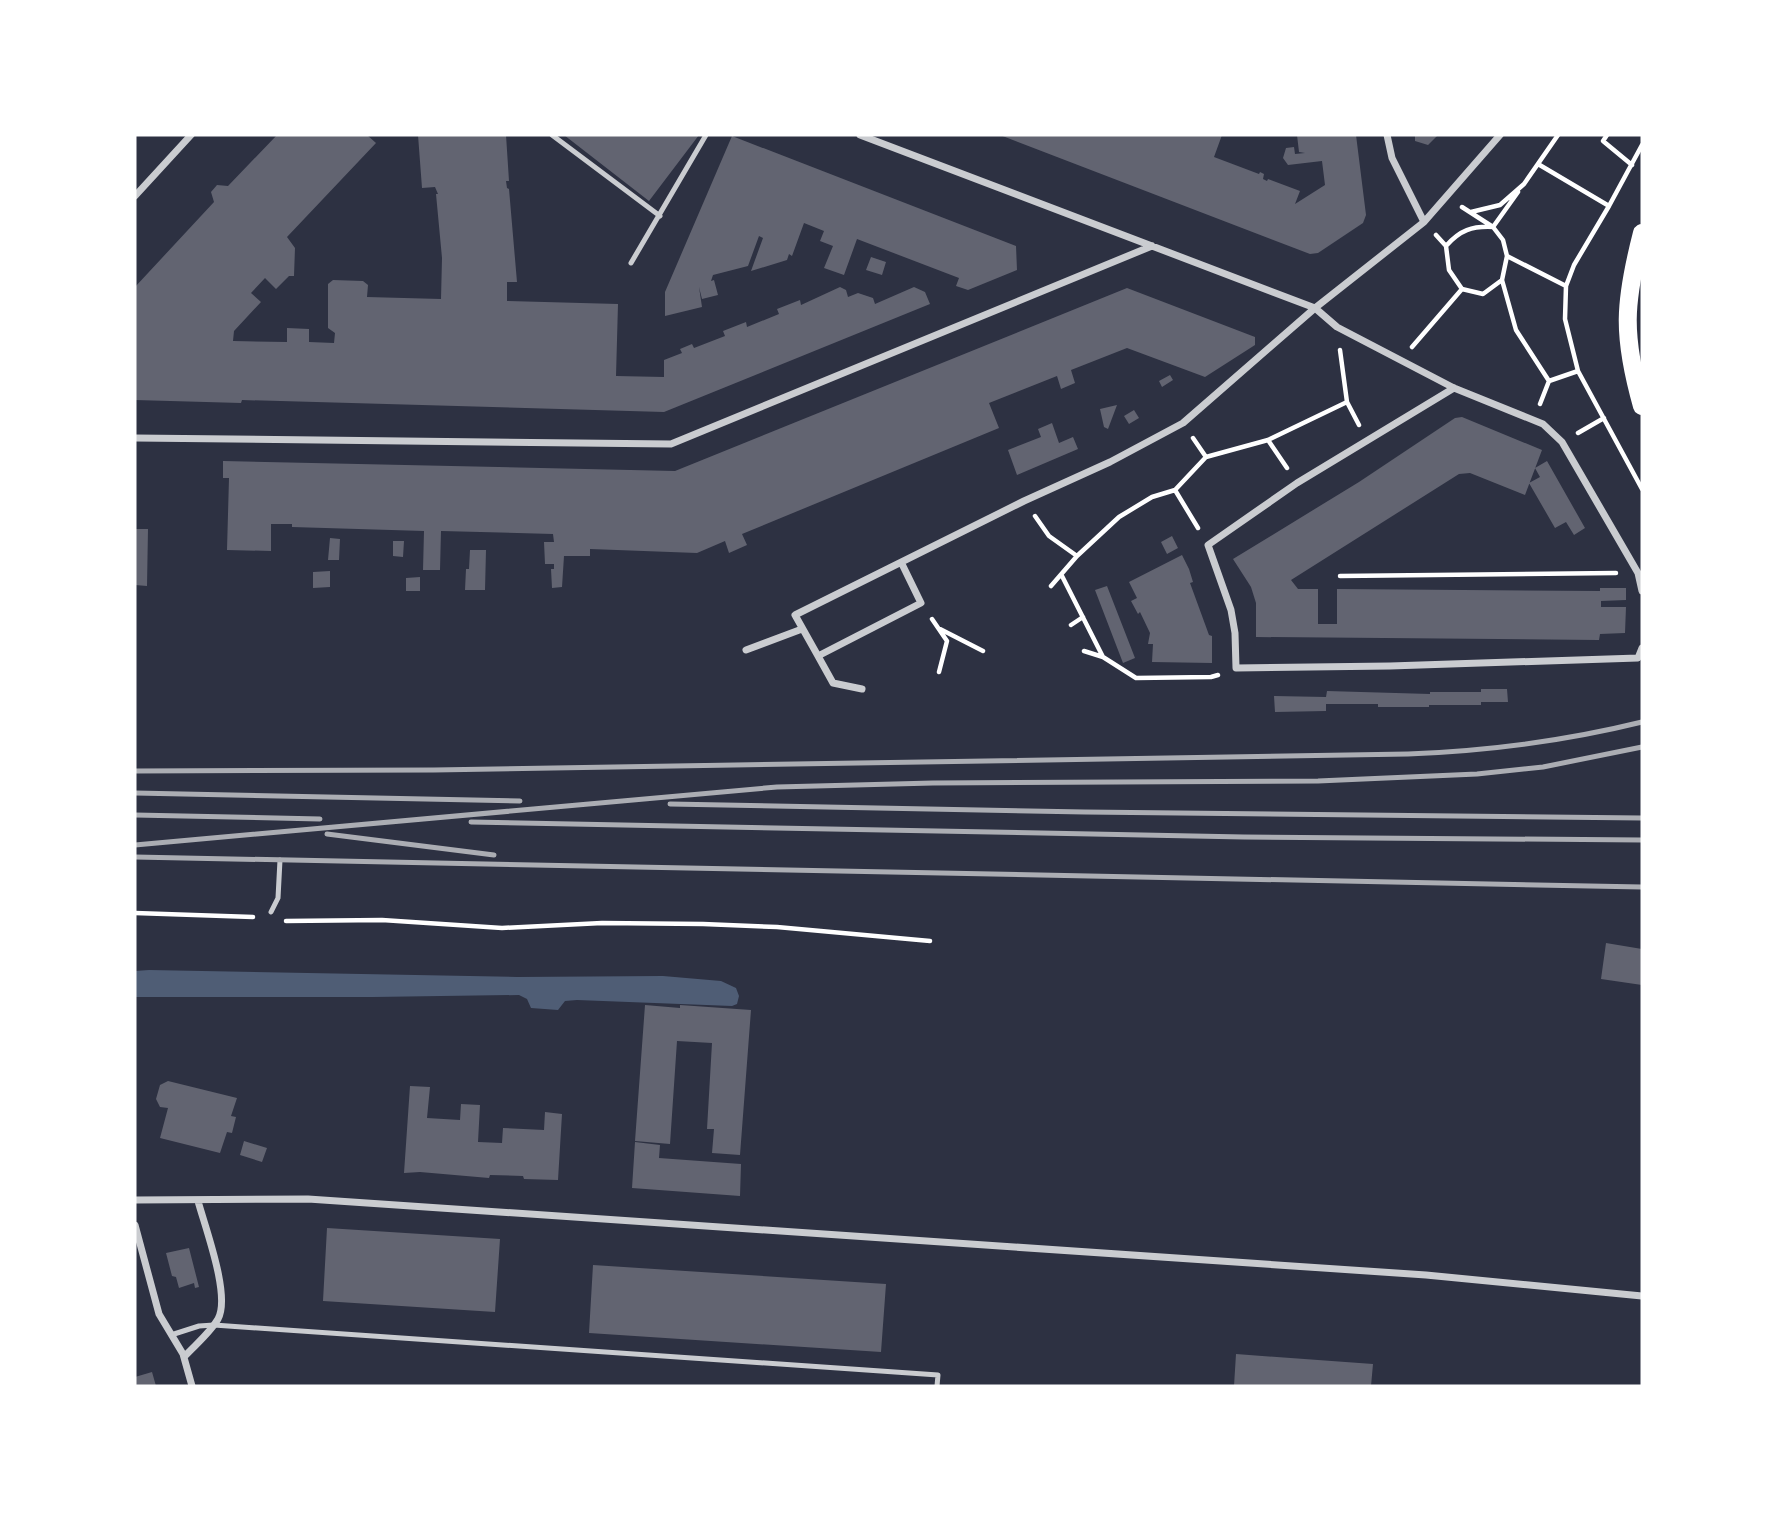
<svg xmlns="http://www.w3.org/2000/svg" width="1777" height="1521" font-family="Rubik,sans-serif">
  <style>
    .water { fill: #4f5d75 }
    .building { fill: #626471 }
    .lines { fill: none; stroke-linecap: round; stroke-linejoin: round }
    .path { stroke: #fff; stroke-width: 4.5 }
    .service { stroke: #caccd0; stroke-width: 5 }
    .minor { stroke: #caccd0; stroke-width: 7 }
    .primary { stroke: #fff; stroke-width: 18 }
    .rail { stroke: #abadb3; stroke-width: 5 }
  </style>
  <rect width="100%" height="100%" fill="#2d3142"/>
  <path class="water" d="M149,970L517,977L663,976L721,981L736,988L739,996L737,1004L732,1006L577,1000L565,1001L558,1010L531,1008L527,999L519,995L373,997H135V971Z"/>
  <path class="building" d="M277,135H367L376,143L287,237L295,248L294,276H289L276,289L265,278L251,293L261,302L234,331L233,341L287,342V328L309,329V342L334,343L335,333L328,328V284L333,280L363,281L368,285L367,297L441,299L442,258L436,194H438L435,187L422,188L418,135H506L509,181H506L507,188L509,189L517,282H507V301L618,304L616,376L664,377V360L682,353L680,349L692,344L694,348L725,336L723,331L746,322L747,327L779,314L777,309L800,300L801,305L840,287L846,290L848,297L858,293L873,298L875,304L914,287L925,292L930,304L664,412L242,400L241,403L135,400V287L214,202L211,192L217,185L228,186Z
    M564,135H699L649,201Z
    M1000,135H1222L1214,157L1259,174L1260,172L1264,174L1263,179L1267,181L1268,179L1300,191L1295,204L1325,185L1322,161L1288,165L1283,158L1286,148L1294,147L1295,154L1305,153L1299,152L1297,135H1356L1366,215L1363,223L1318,253L1310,254Z
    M1415,135H1438L1428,145L1415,141Z
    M732,136L1016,246L1017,270L968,290L956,286L959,278L857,239L844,275L824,268L833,246L820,241L824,231L804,223L792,256L789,254L787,260L751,271L763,238L759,236L748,266L713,275L711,281L714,280L718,295L702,299L699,287L702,307L665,316V292Z
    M871,257L886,262L882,275L866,270Z
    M1127,288L1255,337V345L1205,377L1127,348L1071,370L1075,383L1061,389L1057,376L989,403L999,428L742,534L747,545L729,553L725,541L697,553L590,549V556H564L562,587L552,588L551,569H554V564H545L544,542H554L553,534L441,531L440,570H423L424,531L292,527V524H271V551L227,550L229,478H223V461L675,471Z
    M1170,375L1173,380L1162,387L1159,381Z
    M1117,405L1108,429L1104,427L1100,409Z
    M1134,410L1139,418L1129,424L1124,416Z
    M1462,417L1542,450L1525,495L1470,473L1459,474L1291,580L1298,589H1318V624H1337V589L1600,591V588H1626V600L1601,601V607H1626L1625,633L1600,634L1599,640L1256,637V603L1251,587L1233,559L1359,482L1455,418Z
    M1052,423L1059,443L1073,437L1078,449L1017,475L1008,450L1041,437L1038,429Z
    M1547,461L1585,528L1574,535L1566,522L1555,528L1529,483L1540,477L1535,468Z
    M135,529H148L147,586L135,585Z
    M1172,536L1178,548L1167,554L1161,542Z
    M330,538L340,539L339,560H328Z
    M393,541H404L403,557L393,556Z
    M470,550H486L485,590H465L466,569H469Z
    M1182,555L1189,569L1193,582L1190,583L1209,635L1212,636V663L1152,662L1153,644H1148L1150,633L1140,612L1138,614L1131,601L1137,598L1129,582Z
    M330,571V587L313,588V572Z
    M420,577V591H406V578Z
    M1107,586L1135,658L1123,663L1095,590Z
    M1481,689H1507L1508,702H1481V705H1429V707H1378V704H1326V711L1275,712L1274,696L1326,697L1327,691L1430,694V692H1481Z
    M1606,943L1642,949V985L1601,979Z
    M645,1005L680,1008V1005L751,1010L740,1155L712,1153L714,1129H707L712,1043L677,1041L670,1144L635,1141Z
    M168,1081L237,1098L231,1116L236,1117L232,1133L227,1132L220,1153L160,1138L168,1108L160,1107L156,1099L160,1085Z
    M410,1086L430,1087L427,1118L460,1120L461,1104L480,1105L478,1142L502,1143L503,1128L544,1130L545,1112L562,1114L558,1180L524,1179L523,1176L490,1175L489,1178L420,1172L404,1173Z
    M244,1141L267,1148L262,1162L240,1155Z
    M635,1142L660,1145L659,1158L741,1164L740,1196L632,1188Z
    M327,1228L500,1239L495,1312L323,1301Z
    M189,1248L199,1287L195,1288L194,1283L179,1288L176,1277L172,1276L166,1253Z
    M593,1265L886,1284L881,1352L589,1333Z
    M1236,1354L1373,1364L1371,1386H1234Z
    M152,1372L156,1386H135V1377Z"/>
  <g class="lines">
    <path class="path" d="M1607,135L1603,141L1632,165
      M1642,145L1609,206L1574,265L1566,286L1565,319L1578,371L1642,489
      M1538,164L1609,206
      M1462,207L1493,227L1503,240L1507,256L1502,280L1516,330L1549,381
      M1471,212L1500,205L1524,184L1558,135
      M1436,235L1446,246L1449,270L1462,289L1483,294L1502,280
      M1446,246C1460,230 1472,226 1493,227L1518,192
      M1507,256L1566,286
      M1412,347L1462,289
      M1347,402L1359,425
      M1540,404L1549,381L1578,371
      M1578,433L1604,418
      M1193,438L1206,457
      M1268,440L1287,468
      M1175,490L1198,528
      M1035,516L1049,536L1077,556
      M1062,576L1103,657L1136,678L1211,677L1218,675
      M1340,576L1616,573
      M1051,586L1077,556L1119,517L1152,497L1175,490L1206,457L1268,440L1347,402L1340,350
      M932,619L947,641L939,672
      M1071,625L1083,617
      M940,629L983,651
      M1084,651L1103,657
      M135,913L253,917
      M286,921L382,920L502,928L602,923L703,924L777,927L930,941"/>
    <path class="service" d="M552,135L660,216
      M631,263L706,135
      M271,912L278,898L280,860
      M171,1335L199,1326L214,1325L938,1375L937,1386"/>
    <path class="minor" d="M860,135L1315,308L1337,327L1454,388L1543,424L1562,442L1638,573L1642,591
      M1387,135L1392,158L1424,222
      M135,196L191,135
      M1454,388L1297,483L1208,545L1231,610L1235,633L1236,668L1390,666L1638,658L1642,648
      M135,438L671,444L1152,246
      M902,564L921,603L818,656L795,615L1024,501L1110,462L1183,423L1315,308L1424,222L1500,135
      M746,650L802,629
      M818,656L833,683L862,689
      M135,1200L308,1199L1426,1275L1642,1296
      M135,1225L159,1314L183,1354L192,1386
      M184,1357C195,1345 210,1333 218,1319C231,1296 205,1227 198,1201"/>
    <path class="primary" d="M1642,233C1624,303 1622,335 1642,406"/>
    <path class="rail" d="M135,771L434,770L1408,754C1487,751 1565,741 1642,722
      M135,793L520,801
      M670,804L1085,812L1642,818
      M135,815L320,819
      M471,822L1244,837L1642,840
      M327,834L494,855
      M135,845L777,787L933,783L1318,781L1477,774L1543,767L1642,747
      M135,857L1642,887"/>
  </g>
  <rect width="1777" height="1521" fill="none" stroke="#ffffff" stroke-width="273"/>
</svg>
